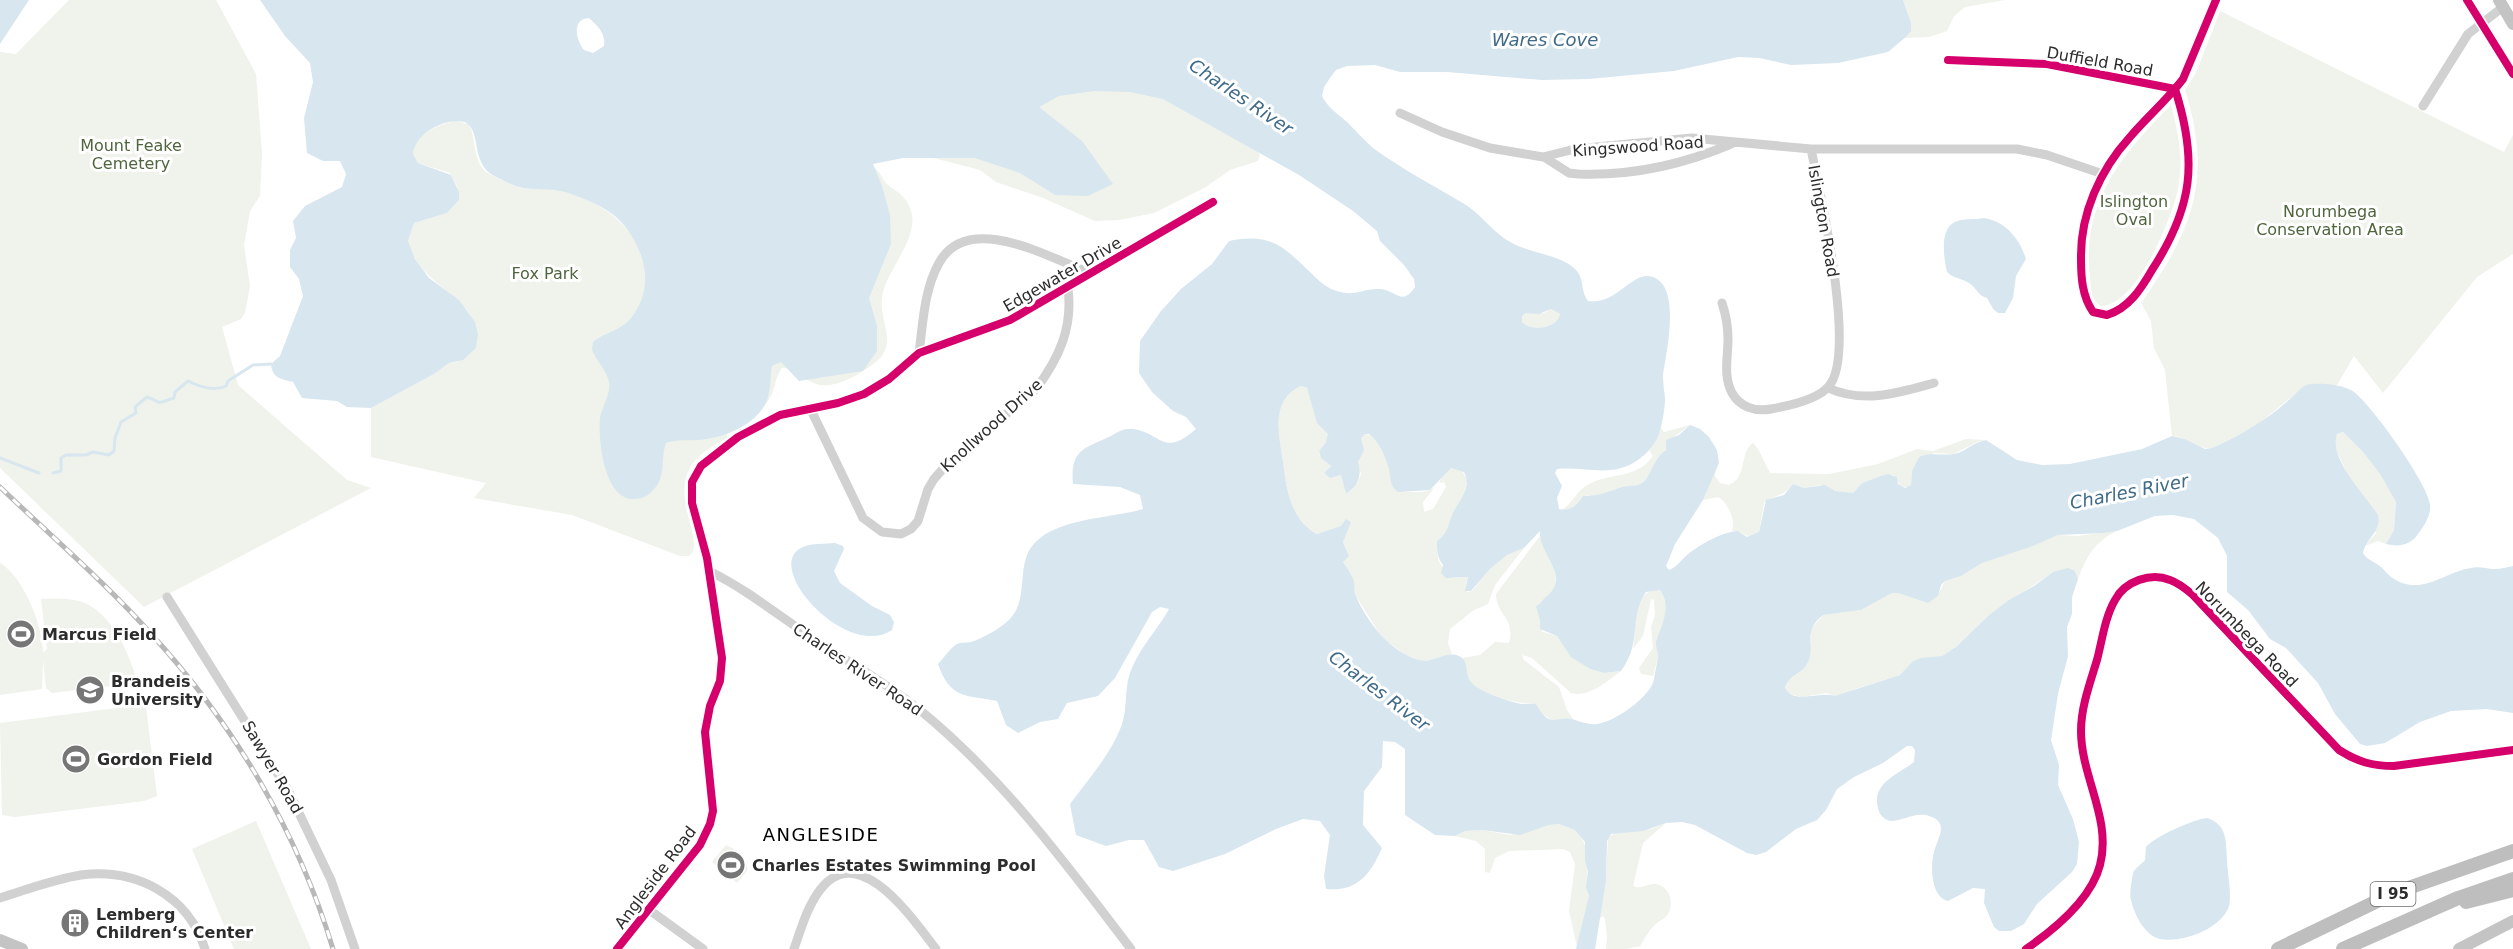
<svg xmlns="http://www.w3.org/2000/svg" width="2513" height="949" font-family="'DejaVu Sans',sans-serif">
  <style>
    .green { fill: #eff3eb }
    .water { fill: #d8e6ef; fill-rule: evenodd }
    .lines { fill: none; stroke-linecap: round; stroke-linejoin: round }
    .stream { stroke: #d8e6ef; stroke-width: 3 }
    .minor { stroke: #d1d1d1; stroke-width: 9 }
    .major { stroke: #c4c4c4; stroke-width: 12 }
    .highway { stroke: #bebebe; stroke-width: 14 }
    .rail-casing { stroke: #b8b8b8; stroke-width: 5 }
    .rail { stroke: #fff; stroke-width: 3; stroke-dasharray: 9; stroke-linecap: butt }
    .cycleway-casing { stroke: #fff; stroke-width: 11 }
    .cycleway { stroke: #d6006c; stroke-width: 8 }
    .labels { text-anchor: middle; stroke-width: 6; stroke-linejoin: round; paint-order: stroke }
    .shield { fill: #fff; stroke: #6b6b6b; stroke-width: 1.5 }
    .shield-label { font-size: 15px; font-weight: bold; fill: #2c2c2c }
    .street-label { font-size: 16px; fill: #2c2c2c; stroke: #fff }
    .park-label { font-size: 16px; fill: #4f653d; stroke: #fff }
    .poi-label { font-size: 16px; font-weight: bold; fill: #2c2c2c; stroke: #fff; text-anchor: start }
    .water-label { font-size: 18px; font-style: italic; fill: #406b88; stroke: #fff }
    .neighbourhood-label { font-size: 18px; letter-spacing: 1.5px; fill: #000; stroke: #fff }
  </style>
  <rect width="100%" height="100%" fill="#fff"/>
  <path class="green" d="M69,0H216L256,74L262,153L260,196L250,211L244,245L250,286L245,313L241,319L222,327L238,385L347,480L371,488L144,607L0,468V52L16,54Z
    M1903,0H2005L1965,7L1954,16L1947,31L1929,37L1903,38C1918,28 1906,13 1903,0Z
    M2220,11L2504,152L2513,135V254L2477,277L2383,393L2354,356L2337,385H2306L2256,426L2212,448C2197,450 2187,436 2172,436L2165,370L2154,348L2151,321L2141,303C2193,230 2213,179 2185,90L2196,73Z
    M1072,83L1166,95L1257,150L1260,155L1258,161L1230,170L1206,187L1154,213L1119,220L1095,221L1043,198L996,182L980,170L922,155Z
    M2171,105C2178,131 2183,157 2179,183C2175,213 2137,306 2101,306C2091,301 2091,287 2090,277C2081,203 2122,154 2171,105Z
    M456,121L469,124C476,138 473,160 485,171C489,175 513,185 518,187C529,191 544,187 555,189C600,197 649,234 646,284L875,168C882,174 882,180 888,185C893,189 899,192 903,197C932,229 885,267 882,298C879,326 902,346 869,367C856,376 831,391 814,383C801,378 797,367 782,368C774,378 776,392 767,402C752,417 705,430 684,439L698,440L727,433V438C715,445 701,452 693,463C668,497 707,542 689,556H680L572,515L474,498L486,483L371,457V408L434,374L449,363L457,362L476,325C459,289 419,283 408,241L414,223L447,213L459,200L457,186L450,173L418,163L413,154C416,132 438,125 456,121Z
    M1551,309L1560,314C1557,329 1531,332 1522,322V316L1526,313H1544Z
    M1301,386L1307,388C1316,407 1310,416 1328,431V439L1319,451L1320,456L1331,466L1324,473L1333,477L1341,475L1351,491L1358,482L1361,474L1358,462L1363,447L1361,438L1365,434L1373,436C1379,445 1385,455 1388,465C1395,484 1386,491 1411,492C1419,493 1428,492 1434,488L1423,502L1424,512L1433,509L1446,487L1444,482L1439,483L1443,475L1451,468L1462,470L1467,480L1464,496L1453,514L1448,531L1439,539L1437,544L1438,560L1443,568L1453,578L1468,577L1466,583L1467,592L1472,591L1490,569L1507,555L1524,548L1495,585L1488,604L1474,610L1450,629L1448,643L1452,654L1437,660L1421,661L1406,655L1388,642L1379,633L1356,596L1352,575L1343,562L1348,554L1343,542L1347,530L1341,526L1317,534C1309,529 1299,520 1295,511C1287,496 1285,477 1283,461C1279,435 1270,400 1301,386Z
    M1690,425L1666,443V450C1653,457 1654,471 1645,480C1637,489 1629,485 1619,488C1608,492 1598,499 1587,495C1579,502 1572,511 1561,510C1572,505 1576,490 1589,484C1610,473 1637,479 1653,456L1649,450L1659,434L1660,427L1664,432Z
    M2343,432L2363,452L2380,474L2396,502L2394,530L2386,544L2378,541L2365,546L2376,533L2338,454L2334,441L2337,434Z
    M1966,439L1986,440L1977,442L1954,454L1934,453L1912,471L1911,485L1908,487H1901L1894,475L1878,477L1862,483L1853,493L1835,491L1820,485L1804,488L1793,484C1782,498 1776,493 1764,503L1759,532C1750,540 1747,535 1738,531H1732C1736,521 1728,502 1718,497L1703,500L1715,470V476L1720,483L1729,485C1748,477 1739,452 1753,443L1758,449L1770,473L1829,474L1878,464L1917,449L1933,451Z
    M2117,531C2095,541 2086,557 2078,579L2075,571L2053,572L1988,616L1956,647L1942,656L1913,661L1900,675L1855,689L1842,696H1835L1827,693L1801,697L1787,693L1785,688C1788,676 1798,676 1804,667C1811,656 1811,641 1811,629L1823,615L1861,610L1892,593H1898L1928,603L1940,591L1945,581L1961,576L1982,563L2058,535L2077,536Z
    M1540,536C1546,552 1558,568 1555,586C1552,601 1539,594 1540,619C1540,625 1539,626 1543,632L1557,636L1571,656L1590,669L1604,673L1621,671C1607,681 1589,698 1571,693L1532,658L1522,655L1524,660L1559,687L1567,710L1573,719L1552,720L1542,714L1533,703C1514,704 1484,695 1469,681L1463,658L1480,655L1495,642L1509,643C1516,618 1496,615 1496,594Z
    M0,563C23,576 43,626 43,652L47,649L41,599C53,598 67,598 79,601C110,609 131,655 137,683L52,693L46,688L43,660L42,689L0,695Z
    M1653,590H1660C1669,603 1666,626 1656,639L1658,657L1653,676L1641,674L1639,668L1653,648L1651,627L1655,615L1654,600L1651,599L1643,636L1633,649C1637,630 1631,597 1653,590Z
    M132,706L146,707L157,796L144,801L15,817L2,815L0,723Z
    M256,821L311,949H234L192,849Z
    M1666,823L1643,843L1633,886C1641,890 1647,883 1656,884C1669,886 1675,903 1668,914C1665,919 1658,921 1654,926C1648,931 1645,939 1640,946L1626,949H1606L1607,937L1605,919L1603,916L1599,919L1606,881L1608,837L1616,833L1651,829Z
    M1559,824L1575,830L1580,834L1586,848L1589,902L1577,947L1569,911L1575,864L1570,852L1563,849L1509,851L1495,858L1490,873L1485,872V849L1476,841L1455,836L1465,831L1482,830L1510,835L1549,825Z
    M726,845L734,849L736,857L747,866V871L737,883L712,862Z"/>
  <path class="water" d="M0,0H29L0,44Z
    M260,0H1903L1911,23V31L1907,36L1888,52L1838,63L1791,65L1759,58L1738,57L1674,71L1589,79L1542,80L1447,72H1400L1375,65L1347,66L1336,70L1330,78L1324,87L1322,96C1328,108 1338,114 1347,122C1356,131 1364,140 1373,148C1403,170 1435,186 1466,205C1483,216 1494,234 1512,243C1530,253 1561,255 1575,269C1585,278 1580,291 1588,301C1619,306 1634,265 1657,279C1680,293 1666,354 1663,375C1663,383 1664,390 1665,398C1665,410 1662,423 1659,434C1656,442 1650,450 1643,456C1615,480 1589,466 1557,469L1555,473L1562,486L1557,498L1559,509C1569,512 1579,504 1583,496C1597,496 1606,493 1619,488C1631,484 1641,489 1648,476C1654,466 1655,457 1666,450V440L1679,435L1690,425L1700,429L1709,437L1717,450L1719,463L1703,500L1675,544L1666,566L1669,570C1677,567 1682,559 1688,554C1701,544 1722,532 1738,531L1747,537L1759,532L1766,500L1784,495L1793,484L1804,488L1825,485L1835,491L1853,493L1862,483L1878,477L1888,474L1897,477L1898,484L1905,488L1911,485L1912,471L1919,457C1931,452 1941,456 1954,454C1964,453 1971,443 1986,440L2017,460L2042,465L2070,464L2142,449L2172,436L2185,439L2205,449L2212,448C2241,435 2269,419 2292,397C2298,392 2302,385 2310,384C2323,383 2339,384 2351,390C2368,399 2429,485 2430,505C2431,516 2424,526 2418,534C2410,546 2398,547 2386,544L2394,530L2396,502L2380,474L2363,452L2343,432L2337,434C2328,458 2365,495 2378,515C2382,531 2366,538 2363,553C2368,561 2374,561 2381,567C2385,570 2387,574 2391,577C2421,598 2443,572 2471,568C2479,566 2487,569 2494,569C2501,569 2507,567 2513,566V713L2487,709L2451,711L2420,722L2385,743L2367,746L2360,744L2335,714L2318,683L2286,648L2270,639L2248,610L2227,592V556L2218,538L2194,519L2173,515L2155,516L2117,531L2104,533L2058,535L2030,547L1982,563L1961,576L1945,581L1941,585L1938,596L1928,603L1898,593H1892L1861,610L1823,615C1801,632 1817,645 1807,664C1801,675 1789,674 1785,688C1793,705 1820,691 1835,696L1900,675L1913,661L1921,658L1942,656L1956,647L1988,616L2009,600L2034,586L2053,572L2068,568L2075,571L2078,579L2072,597V614L2067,627L2068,656L2058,694L2051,740L2059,765L2058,785L2073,819L2079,842L2077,864L2072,872L2037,904L2024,924L2011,931H1999L1994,927L1984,903L1985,889L1973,888L1948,901C1931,897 1930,867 1934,852C1938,837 1951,821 1926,815C1912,813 1903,821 1890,821C1883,819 1879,814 1878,808C1871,783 1899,774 1914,762L1915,750L1912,746H1907L1883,763L1854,777L1837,789L1826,810L1817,820L1796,829L1766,852L1756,855L1747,853L1695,825L1682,822L1666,823L1643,831L1611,834L1607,841L1606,881L1595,949H1576L1589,896L1586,887L1588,872L1585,860V842L1575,830L1559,824L1549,825L1520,835L1482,830L1465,831L1455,836L1435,835L1405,815V749L1395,742L1383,741L1382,767L1364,791L1363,825L1382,848C1370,875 1357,892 1326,889L1324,876L1330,835L1320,821L1303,819L1276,829L1225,854L1173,871L1159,867L1144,840H1129L1106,846L1076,835L1070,804C1088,780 1110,755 1121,727C1129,706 1123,688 1132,668C1141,646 1158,629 1169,609L1160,607L1152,612L1115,678L1098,696L1067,703L1058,719L1040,722L1018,733L1006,725L997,701C966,695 950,699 938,664C944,658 950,648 957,644C961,642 967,643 971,642C983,638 1006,626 1013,615C1025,599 1020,576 1026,558C1040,517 1107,520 1143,509L1140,495L1120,487L1073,484C1070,450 1083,449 1111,436C1118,432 1124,428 1133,429C1162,433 1163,458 1196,429L1186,417L1173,411L1152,392L1139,373L1140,341L1161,311L1181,289L1212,264L1229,241C1270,233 1282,245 1310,272C1316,278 1323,285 1331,289C1357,299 1359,288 1380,289C1396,290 1402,307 1415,287L1414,279L1404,265L1380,241L1377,231L1353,211L1299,175L1163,99L1130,92L1094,91L1059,96L1039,107L1082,141L1113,184L1088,196L1055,195L1020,173L975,158H903L873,164L882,186L890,215L891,244L869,298L877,326V351L863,371L799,381L781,362L772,366C770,377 771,392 766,403C753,427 724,437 699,440C687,441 678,439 666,443C661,456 665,471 658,484C652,492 647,498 636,499C604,502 598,440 600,418C602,406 611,395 609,382C606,369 597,362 592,350L593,342C605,332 621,331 631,318C656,287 645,249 621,222C609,208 585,199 569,193C551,187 532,191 519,187C511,185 501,179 494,176C470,163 482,131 465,122C445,118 416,132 413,154L418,163L451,175L459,192V200L447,213L414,223L408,241L415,259L429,278L459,300L475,322L478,334L476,348L463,360L449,363L434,374L371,408L347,407L337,401L302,398L293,382C281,379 272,378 271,364L280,356L303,296L299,279L290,267V250L296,238L293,221L305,206L342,187L346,174L340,161H323L307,153L304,118L313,82L310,63L285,36ZM589,18C598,26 606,34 604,46L593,53L584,50C576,40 571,19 589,18ZM1551,309L1560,314C1557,329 1531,332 1522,322V316L1526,313L1539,314ZM1301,386L1307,388L1317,423L1328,434L1326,442L1319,451L1321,458L1331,466L1324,473L1330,478L1341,475L1346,493C1357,489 1363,474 1358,462L1364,450L1361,438L1365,434H1369C1378,440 1385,456 1388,466C1392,477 1388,484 1398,492L1430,490L1451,468L1464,472C1472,488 1460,499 1453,513C1447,526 1450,531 1437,541C1437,551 1437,557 1443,565L1441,573L1446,578L1468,577L1465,591H1471L1490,569L1507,555L1524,548L1540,531C1538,554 1572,576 1546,597C1541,601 1542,604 1536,606L1540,620V629L1557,636L1571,657L1590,669L1604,673L1621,671C1643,642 1628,617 1646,592L1660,590C1671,605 1663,624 1657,638C1654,644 1658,650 1658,657C1657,664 1655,672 1654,679C1651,697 1614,722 1597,724C1589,725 1582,722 1575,720C1556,714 1551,731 1536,704C1531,703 1527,704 1522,704C1510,702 1480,692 1472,683C1464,676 1470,660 1459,656C1445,650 1434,664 1419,660C1390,652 1367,622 1356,596C1354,591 1355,587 1354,582C1353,575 1347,568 1343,562L1349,556L1343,542L1351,522L1346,519L1341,526L1317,534C1309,530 1299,520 1295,511C1287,496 1285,477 1283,461C1279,435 1270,400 1301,386Z
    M1984,218C2005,221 2020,239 2026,259L2016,276L2013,298L2005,313H1998L1993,309L1987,298C1978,296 1977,288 1969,283C1962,278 1954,279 1947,272C1944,259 1939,229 1955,222C1963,218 1975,220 1984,218Z
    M835,543L843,546L844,549L834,571L840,583L872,606L890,615L894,622L892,630C846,661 760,565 803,547C812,543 826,544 835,543Z
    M2207,818C2227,824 2226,841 2227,859C2227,872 2233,898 2228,909C2218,930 2182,943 2160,939C2145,936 2134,914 2131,900C2129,894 2132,879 2133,873C2135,868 2142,864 2145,860L2146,847C2154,837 2194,819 2207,818Z
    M731,857L744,868L737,876L725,865Z"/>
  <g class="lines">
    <path class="stream" d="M0,458L39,473
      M53,473L61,471V458L66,455H86L93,452L109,455L114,451L115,438L121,422L136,413L135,407L147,397C165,403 152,405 174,398L175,392L188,381C200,387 214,392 226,386L228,381L253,365L271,364"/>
    <path class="minor" d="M1948,60L2047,64L2175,89C2198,161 2193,207 2152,270C2141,289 2129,308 2107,315L2093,312C2082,296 2081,277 2081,259C2080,214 2100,170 2130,137C2147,117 2167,100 2183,79L2216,0
      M2423,106L2468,34L2503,7
      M1400,113L1442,132L1490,148L1543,157L1575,149L1692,138L1811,149H2017L2047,155L2103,174
      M1544,157L1569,173L1578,174C1632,176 1682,165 1731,144
      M1722,303C1726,315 1728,326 1728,339C1728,357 1723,376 1732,393C1740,407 1755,412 1771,409C1788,406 1818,400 1829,386C1857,353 1820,193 1811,149
      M919,353C923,323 924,290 939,263C968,210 1050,258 1090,273
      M1828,388C1864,404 1898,393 1934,383
      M810,408L863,518L882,532L901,534L911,529L918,521L928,489L934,479L948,463L1036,389C1059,358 1073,328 1068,289
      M709,571C746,589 778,615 812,638C848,662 887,683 921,711C1004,779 1067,865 1131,949
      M167,597L288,790L331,880L355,949
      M0,898C26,890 54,879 81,875C136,868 188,895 205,949
      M648,909L703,949
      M617,949L700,845L710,824L713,811L705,732L710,706L720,681L722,658L707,558L692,503V482L701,466L738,437L780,415L838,403L864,394L889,379L919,353L1010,320L1213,202
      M794,949C801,929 807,907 820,890C859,838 914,921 936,949
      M2026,949C2055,929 2091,900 2100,865C2112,819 2081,777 2081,731C2081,707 2090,683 2097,660C2102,641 2105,617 2115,600C2125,581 2151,572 2170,580C2179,583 2186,589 2193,595L2339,750C2358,762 2372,766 2394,766L2513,750"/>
    <path class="major" d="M2499,0L2513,24
      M0,940L22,949
      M2459,949L2513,921"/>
    <path class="highway" d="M2466,902L2513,890
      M2278,949L2394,893L2513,851
      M2343,949L2458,898L2513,879"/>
    <g class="rail-casing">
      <path id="rail" d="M0,487C51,536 106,583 153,636C235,726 298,833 333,949"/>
    </g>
    <use href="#rail" class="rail"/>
    <g class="cycleway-casing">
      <path id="cycleway" d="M2467,0L2513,74
        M1948,60L2047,64L2175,89C2198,161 2193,207 2152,270C2141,289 2129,308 2107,315L2093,312C2082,296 2081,277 2081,259C2080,214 2100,170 2130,137C2147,117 2167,100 2183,79L2216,0
        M617,949L700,845L710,824L713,811L705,732L710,706L720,681L722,658L707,558L692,503V482L701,466L738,437L780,415L838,403L864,394L889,379L919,353L1010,320L1213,202
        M2026,949C2055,929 2091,900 2100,865C2112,819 2081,777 2081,731C2081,707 2090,683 2097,660C2102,641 2105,617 2115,600C2125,581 2151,572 2170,580C2179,583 2186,589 2193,595L2339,750C2358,762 2372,766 2394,766L2513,750"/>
    </g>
    <use href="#cycleway" class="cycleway"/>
  </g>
  <defs>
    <g id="stadium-disc" transform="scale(1.5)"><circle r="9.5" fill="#767676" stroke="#fff"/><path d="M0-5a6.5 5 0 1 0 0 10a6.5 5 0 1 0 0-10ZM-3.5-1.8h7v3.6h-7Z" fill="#fff"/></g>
    <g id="university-disc" transform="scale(1.5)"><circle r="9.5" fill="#767676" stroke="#fff"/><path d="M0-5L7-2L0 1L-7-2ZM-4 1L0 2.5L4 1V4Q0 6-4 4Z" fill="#fff"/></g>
    <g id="building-disc" transform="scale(1.5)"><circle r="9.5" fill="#767676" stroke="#fff"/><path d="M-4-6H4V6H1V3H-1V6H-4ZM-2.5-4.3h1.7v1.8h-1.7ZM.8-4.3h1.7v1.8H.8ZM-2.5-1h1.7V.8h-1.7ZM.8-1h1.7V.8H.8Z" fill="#fff"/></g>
  </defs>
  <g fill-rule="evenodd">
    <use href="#stadium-disc" x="21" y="634"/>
    <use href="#university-disc" x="90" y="690"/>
    <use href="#stadium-disc" x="76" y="759"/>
    <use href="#stadium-disc" x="731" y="865"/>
    <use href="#building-disc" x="75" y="923"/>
  </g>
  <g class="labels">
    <rect class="shield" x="2370.5" y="882" width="45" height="24" rx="4.5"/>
    <g class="shield-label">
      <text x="2393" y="899">I 95</text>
    </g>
    <g class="street-label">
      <text transform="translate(2100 61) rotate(10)" y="6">Duffield Road</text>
      <text transform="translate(1638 146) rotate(-4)" y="6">Kingswood Road</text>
      <text transform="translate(1824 221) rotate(80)" y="6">Islington Road</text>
      <text transform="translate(1062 274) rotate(-30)" y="6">Edgewater Drive</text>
      <text transform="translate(991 425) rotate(-42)" y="6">Knollwood Drive</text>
      <text transform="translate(2247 634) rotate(46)" y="6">Norumbega Road</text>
      <text transform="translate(858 669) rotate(34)" y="6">Charles River Road</text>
      <text transform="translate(273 767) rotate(60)" y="6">Sawyer Road</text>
      <text transform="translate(655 877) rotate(-53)" y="6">Angleside Road</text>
    </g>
    <g class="park-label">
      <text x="131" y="151">Mount Feake<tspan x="131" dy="18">Cemetery</tspan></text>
      <text x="2134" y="207">Islington<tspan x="2134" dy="18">Oval</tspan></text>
      <text x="2330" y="217">Norumbega<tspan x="2330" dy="18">Conservation Area</tspan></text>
      <text x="545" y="279">Fox Park</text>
    </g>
    <g class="poi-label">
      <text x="42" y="640">Marcus Field</text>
      <text x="111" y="687">Brandeis<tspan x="111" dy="18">University</tspan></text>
      <text x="97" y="765">Gordon Field</text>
      <text x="752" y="871">Charles Estates Swimming Pool</text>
      <text x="96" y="920">Lemberg<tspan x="96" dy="18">Childrenʻs Center</tspan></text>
    </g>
    <g class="water-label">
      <text x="1545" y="46">Wares Cove</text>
      <text transform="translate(1241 97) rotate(34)" y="6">Charles River</text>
      <text transform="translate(2129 492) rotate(-11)" y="6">Charles River</text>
      <text transform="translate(1379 691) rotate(37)" y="6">Charles River</text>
    </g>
    <g class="neighbourhood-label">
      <text x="821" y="841">ANGLESIDE</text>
    </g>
  </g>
</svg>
